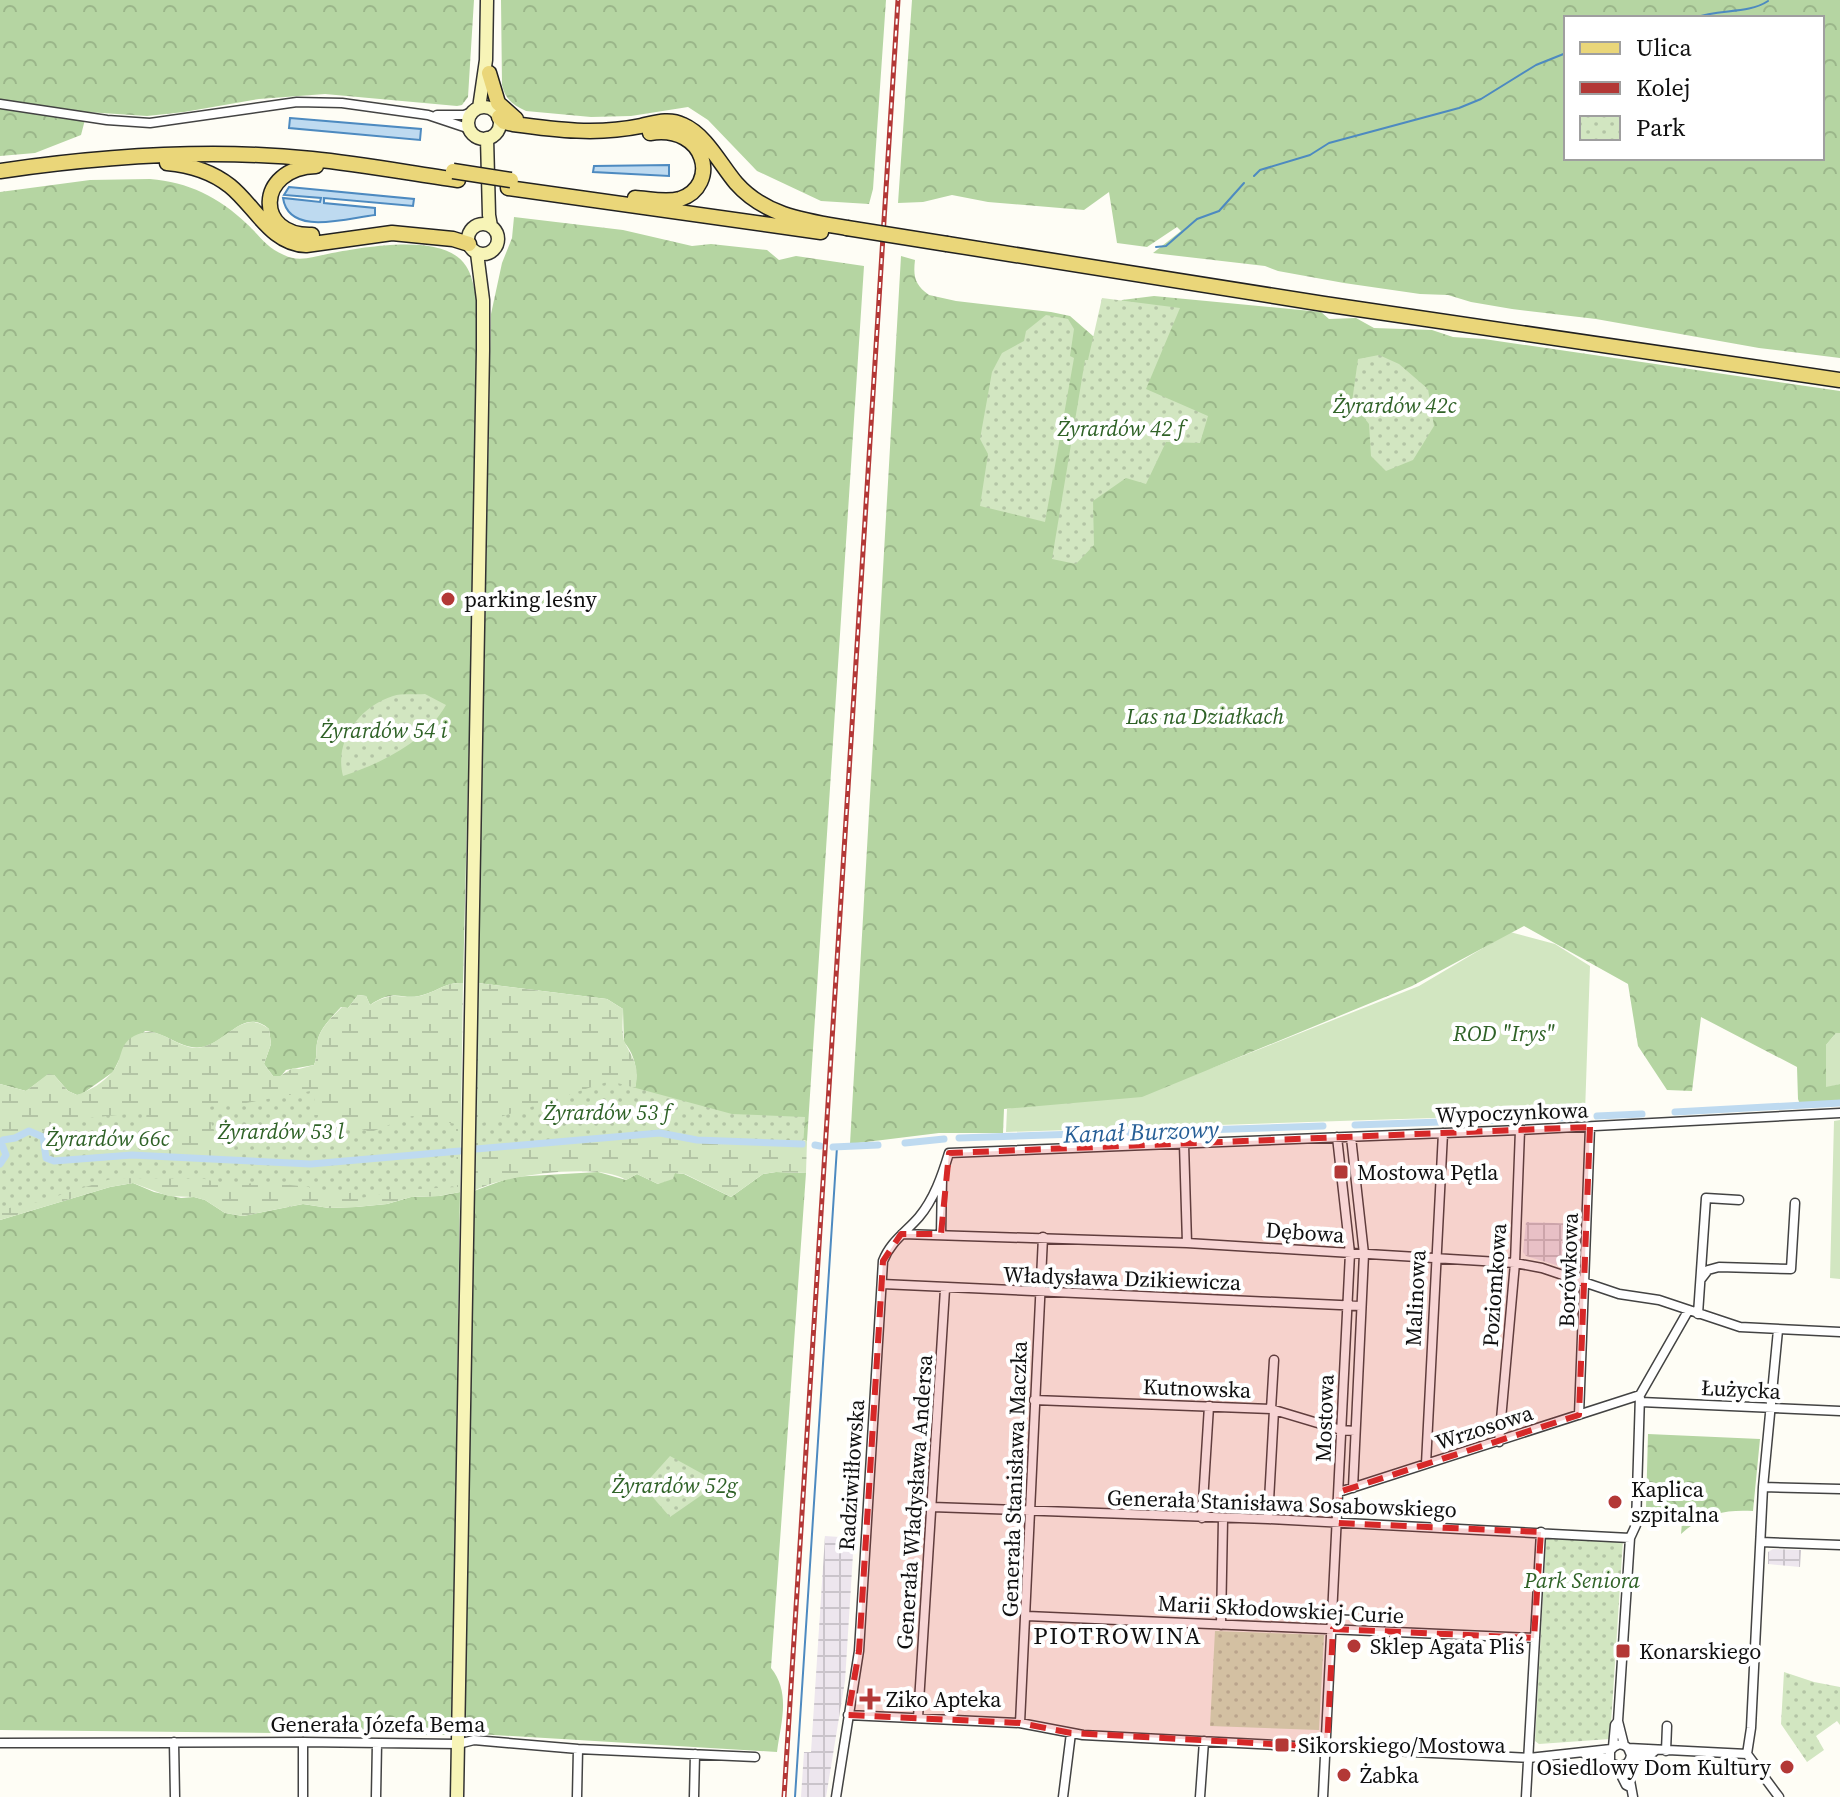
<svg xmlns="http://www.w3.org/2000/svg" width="1840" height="1797" font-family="'Source Serif 4',serif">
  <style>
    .industrial { fill: url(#industrial-grid) }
    .grass { fill: #d2e6c1 }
    .forest { fill: url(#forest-crowns); fill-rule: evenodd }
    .wetland { fill: url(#wetland-marsh) }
    .park { fill: url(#park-dots) }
    .water { fill: #bedaf0; stroke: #4d8ac0; stroke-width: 2 }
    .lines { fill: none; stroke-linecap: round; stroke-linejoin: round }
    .stream { stroke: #4d8ac0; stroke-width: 2 }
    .canal { stroke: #bedaf0; stroke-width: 7 }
    .minor-casing { stroke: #434343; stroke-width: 11 }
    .secondary-casing { stroke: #323232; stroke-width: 15 }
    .primary-casing { stroke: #212121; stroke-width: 17 }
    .minor { stroke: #fff; stroke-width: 8 }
    .secondary { stroke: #f7f4b7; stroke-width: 12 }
    .primary { stroke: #ead679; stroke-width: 14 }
    .rail-casing { stroke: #b33836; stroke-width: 5 }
    .rail { stroke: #fff; stroke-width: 2; stroke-dasharray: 6; stroke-linecap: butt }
    .primary-bridge-casing { stroke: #212121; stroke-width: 17; stroke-linecap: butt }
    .primary-bridge { stroke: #ead679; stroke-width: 14 }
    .marked { fill: #d62828; fill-opacity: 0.2; stroke: #d62828; stroke-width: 6; stroke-dasharray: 16 10; stroke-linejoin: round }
    .poi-dot { fill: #b33836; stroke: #fff; stroke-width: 3 }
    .labels { text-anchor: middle; stroke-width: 8; stroke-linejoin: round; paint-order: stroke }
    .park-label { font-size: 22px; font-style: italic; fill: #2f6227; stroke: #fff }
    .poi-label { font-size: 22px; fill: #101010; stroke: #fff; text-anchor: start }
    .street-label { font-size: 22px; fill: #101010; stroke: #fff }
    .water-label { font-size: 24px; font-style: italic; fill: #265e96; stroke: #fff }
    .neighbourhood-label { font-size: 24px; letter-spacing: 2px; fill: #101010; stroke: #fff }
  </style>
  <defs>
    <pattern id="industrial-grid" width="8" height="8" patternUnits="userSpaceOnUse" patternTransform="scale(2)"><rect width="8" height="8" fill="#ede6ee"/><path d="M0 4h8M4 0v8" fill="none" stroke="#cac4cb"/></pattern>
    <pattern id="forest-crowns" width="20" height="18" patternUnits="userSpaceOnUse" patternTransform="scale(2)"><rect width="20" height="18" fill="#b5d5a2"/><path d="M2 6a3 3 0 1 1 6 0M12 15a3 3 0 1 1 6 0" fill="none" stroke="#9bb68a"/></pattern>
    <pattern id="wetland-marsh" width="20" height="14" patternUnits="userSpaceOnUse" patternTransform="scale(2)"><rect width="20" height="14" fill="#d2e6c1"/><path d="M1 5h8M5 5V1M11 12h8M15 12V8" fill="none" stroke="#b3c4a5"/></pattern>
    <pattern id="park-dots" width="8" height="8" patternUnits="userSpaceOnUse" patternTransform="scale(2)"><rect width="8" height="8" fill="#d2e6c1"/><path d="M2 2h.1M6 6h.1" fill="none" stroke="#b3c4a5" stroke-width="1.8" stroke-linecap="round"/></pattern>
  </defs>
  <rect width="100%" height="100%" fill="#fefdf5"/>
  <path class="industrial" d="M1526,1222L1582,1224L1580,1268L1576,1271L1526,1256L1523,1252Z
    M825,1536L854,1538L845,1681L826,1797H801L804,1752H811Z
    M1773,1549L1801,1550L1800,1567L1768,1564V1552Z"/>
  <path class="grass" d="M1510,932L1555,944L1590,966L1585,1113L1006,1132L1007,1109L1212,1068L1419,986Z
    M1836,1033H1840V1084L1826,1088V1045Z
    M1840,1120V1279L1830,1278L1834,1121Z"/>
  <path class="forest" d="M0,0H474L468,97L462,105L457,106L325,94L259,99L184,112L147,116L87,112L81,135L35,153L0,156Z
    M501,0H886L873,189L869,204L821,201L757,171L708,120L688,107L631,116L591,117L526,111C513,105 505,99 502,85Z
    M912,0H1840V358L1759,348L1596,319L1512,309L1471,302L1448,295L1420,294L1344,283L1278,271L1265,266L1153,253L1181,231L1177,227L1147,247L1117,243L1109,192L1084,210L988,202L952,195L923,202L898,203ZM1566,18H1822V158H1566Z
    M150,179C188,182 219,197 247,224C261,237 266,247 284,255C299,263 316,256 332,253C365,247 445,232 466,266C476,281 478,313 479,332L463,983C448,982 440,989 426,994C402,1003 398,986 370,1005L366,996L358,995L348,1008L341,1007C333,1016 321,1027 318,1039C315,1048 318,1056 314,1065L286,1070L281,1076H273L264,1064L271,1044L269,1029C245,1008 229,1039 206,1046C184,1053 167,1032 145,1031L119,1060L113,1072L82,1094L77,1095L68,1091L54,1075H48L26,1091L0,1084V192L90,180Z
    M514,217L623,230L692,246L711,244L767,250L779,260L796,256L864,266L807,1141L633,1096C639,1077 637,1057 624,1042L623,1009L607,999L478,983L491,314L502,263L512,238Z
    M901,256L915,260C913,277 915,285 929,295L956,301L1051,312L1070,316L1093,336L1104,337L1113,314L1122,300L1154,296L1321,312L1329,319L1356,318L1374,328L1432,330L1453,337L1484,339L1840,391V1033H1836L1826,1045V1087L1840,1084V1104L1801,1107L1798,1099L1797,1067L1701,1017L1692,1091L1667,1090L1638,1046L1628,984L1524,926L1412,986L1142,1097L1004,1109L1003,1133H939L850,1144Z
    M598,1172L626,1180L637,1174L658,1184L675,1173L684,1174L731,1197L763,1174L776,1172L806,1173L771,1668C791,1693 781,1722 777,1752L478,1734L465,1729L474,1191L512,1177Z
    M133,1183L154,1192L181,1198L194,1197L205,1200L225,1213L243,1216L303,1204L329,1208L356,1207L387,1204L411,1197L439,1196L460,1192L452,1728L447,1735L0,1730V1220L110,1187Z
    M1648,1434L1760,1439L1753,1511C1724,1509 1702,1515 1681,1534L1683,1511L1646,1508Z"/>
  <path class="wetland" d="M463,983L460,1192L439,1196L411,1197L387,1204L356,1207L329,1208L303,1204L243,1216L225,1213L205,1200L194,1197L168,1196L133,1183L110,1187L0,1220V1084L26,1091L48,1074L54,1075L68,1091L77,1095C89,1091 105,1082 113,1071C123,1059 118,1045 134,1036C161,1021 177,1053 203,1047C227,1041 244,1008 269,1029L271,1044L264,1064L273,1076H280L293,1068L299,1069L314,1065C318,1056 315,1048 318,1039C321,1027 334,1015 342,1007L348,1008L358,995L366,996L370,1005C398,987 403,1003 426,994C440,989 448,982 463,983Z
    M478,983L607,999L623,1009C623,1019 621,1035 625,1043C636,1064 641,1071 633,1095L790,1140L807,1141L806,1173L776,1172L763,1174L731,1197L685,1174L675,1173L673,1179L658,1184L637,1174L626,1180C599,1162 502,1175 474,1191Z"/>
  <path class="park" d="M1102,298L1180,308L1146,389L1208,416L1200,443L1166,442L1146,484L1126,478L1093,501L1094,545L1076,564L1052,559L1085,360H1088Z
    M1046,315L1068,319L1074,329L1070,356L1074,358L1045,522L980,506L988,454L980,439L992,372L1002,353L1024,341L1026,331Z
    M1379,355L1399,364L1428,389L1434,426L1413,460L1386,471L1371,456L1369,424L1352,402L1358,359Z
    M425,694L446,705C425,742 382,763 343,776C334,741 359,707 393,696C402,693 416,695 425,694Z
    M610,1081L732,1114L805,1117L803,1147L659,1136L478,1150L479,1124Z
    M316,1090L312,1114L371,1132L412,1116L456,1124L457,1187L399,1190L362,1198L359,1191L336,1196L334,1192L315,1194L309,1187L263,1182L229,1186L205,1179L114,1178L38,1202L0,1210L1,1137L33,1138L58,1121L147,1112L140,1159L245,1163L217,1138L205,1107L246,1103Z
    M670,1456L719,1483L670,1517L643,1486Z
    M1552,1538L1623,1540L1610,1739L1539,1744L1535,1741L1546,1539Z
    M1215,1631L1324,1635L1319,1730L1210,1726Z
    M1784,1672L1814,1682L1840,1687V1725L1837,1721L1816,1736L1824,1750L1807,1762L1781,1724Z"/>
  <path class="water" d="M290,118L421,129L420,140L289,128Z
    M669,165V176L593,172L594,166Z
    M289,187L414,199L413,206L324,198V203L375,208V215C347,218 289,237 283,198L320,202L321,198L284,195Z"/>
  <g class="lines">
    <path class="stream" d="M1695,18C1718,8 1747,15 1768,1
      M1254,176L1260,170L1310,155L1329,143L1459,108L1481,99L1536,65L1566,53
      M1156,247L1166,246L1197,219L1219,211L1244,183
      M795,1797L837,1147"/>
    <path class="canal" d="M1675,1112L1840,1103
      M1597,1116L1642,1114
      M1355,1125L1586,1117
      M959,1138L1323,1126
      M905,1143L944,1139
      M815,1145L820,1146
      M833,1147L878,1145
      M476,1149L660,1133L697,1140L802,1144
      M0,1164L6,1155L1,1142L3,1140L15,1138L29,1131L43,1137L46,1158L54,1161L132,1155L311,1164L460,1151"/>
    <g class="minor-casing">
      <path id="minor" d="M0,104L107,120L150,123L297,102L342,103L428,115L470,129
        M437,115H464L472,112
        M1351,1137L1364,1254L1353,1488
        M1184,1144L1187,1243
        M902,1234L1187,1243L1515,1263L1542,1268L1619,1294L1659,1300L1740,1327L1840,1332
        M941,1234L942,1179
        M1701,1279L1708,1270L1719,1267L1791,1269L1795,1203
        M882,1284L1361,1306
        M1698,1314L1706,1198L1739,1200
        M1034,1400L1271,1409L1341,1430L1355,1431
        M1641,1402L1840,1411
        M1271,1409L1274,1360
        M1579,1415L1590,1127
        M1499,1442L1515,1263L1520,1130
        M1426,1464L1443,1133
        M1763,1487L1840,1489
        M1339,1492L1640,1395
        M932,1507L1268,1519L1630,1538
        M1202,1518L1209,1406
        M1268,1519L1274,1410
        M1761,1542L1840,1545
        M1027,1616L1534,1638
        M1221,1625L1223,1519
        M848,1715L1020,1723L1083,1735L1529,1758L1611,1749
        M918,1718L945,1289
        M1618,1721L1624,1745
        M1020,1723L1043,1237
        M174,1742L175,1797
        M303,1742V1797
        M0,1743L303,1742L458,1744L474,1740L578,1749L755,1757
        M1613,1747L1615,1725L1618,1721L1630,1538L1636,1525L1640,1395L1688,1311
        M1628,1748L1747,1754L1779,1797
        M1666,1751L1667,1726
        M1585,1754L1610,1759
        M1747,1754L1751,1728L1763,1487L1778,1330
        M1631,1757L1650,1755L1655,1751
        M1610,1759V1751C1615,1744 1622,1742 1628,1748L1631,1755C1630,1763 1625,1767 1616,1765
        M1627,1764L1633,1797
        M1616,1765L1626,1785L1630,1787
        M376,1797L377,1743
        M577,1797L578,1749
        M694,1797L695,1754
        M836,1797L859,1651L883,1261C890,1242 906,1232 919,1217C934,1199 942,1176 949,1153L1520,1130L1840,1113
        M1063,1797L1071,1733
        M1200,1797L1204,1741
        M1323,1797L1350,1253L1337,1137
        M1526,1797L1541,1532"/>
    </g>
    <g class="secondary-casing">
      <path id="secondary" d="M468 123a16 16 0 1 1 32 0a16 16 0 1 1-32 0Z
        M479,108L486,60L487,0
        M487,138L489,215L491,226
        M468 239a15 15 0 1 1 30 0a15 15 0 1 1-30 0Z
        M457,1797L483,350V300L477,253"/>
    </g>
    <g class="primary-casing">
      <path id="primary" d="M489,73L498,103L516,119
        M499,117L504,122L513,124C557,130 597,135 641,126C655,123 669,118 683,125C706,135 720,164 736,183C765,216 806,221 847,228
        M167,163C190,165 211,171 230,186C255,206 271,244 306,245L392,233L453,239L469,244
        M0,171C103,156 208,148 312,159C361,164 409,173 458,180
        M508,188L821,232
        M635,198C650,199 666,203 680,199C720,186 707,124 650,133
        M312,235C255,237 255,168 316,166
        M947,244L1324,304L1840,380"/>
    </g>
    <use href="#minor" class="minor"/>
    <use href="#secondary" class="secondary"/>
    <use href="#primary" class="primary"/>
    <g class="rail-casing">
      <path id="rail" d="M784,1797L898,0"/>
    </g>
    <use href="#rail" class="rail"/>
    <g class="primary-bridge-casing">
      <path id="primary-bridge" d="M453,171L511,180
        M847,228L947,244"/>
    </g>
    <use href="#primary-bridge" class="primary-bridge"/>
  </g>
  <path class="marked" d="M1590,1127L1579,1415L1339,1492L1338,1523L1541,1532L1534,1638L1333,1629L1327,1747L1071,1733L1020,1723L848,1715L859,1651L883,1261L901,1234H941L949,1153Z"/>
  <g class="poi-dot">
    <circle cx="448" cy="599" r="8"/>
    <rect x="1333" y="1164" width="16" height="16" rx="4"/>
    <circle cx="1615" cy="1502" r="8"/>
    <circle cx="1354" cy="1646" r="8"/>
    <rect x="1615" y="1643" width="16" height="16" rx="4"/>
    <path d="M866 1687h8v8h8v8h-8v8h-8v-8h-8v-8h8z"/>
    <rect x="1274" y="1737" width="16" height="16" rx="4"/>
    <circle cx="1787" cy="1767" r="8"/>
    <circle cx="1344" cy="1775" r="8"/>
  </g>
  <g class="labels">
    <g class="park-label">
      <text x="1395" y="413">Żyrardów 42c</text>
      <text x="1121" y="436">Żyrardów 42 f</text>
      <text x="1205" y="724">Las na Działkach</text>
      <text x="384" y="738">Żyrardów 54 i</text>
      <text x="1504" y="1041">ROD "Irys"</text>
      <text x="607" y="1120">Żyrardów 53 f</text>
      <text x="281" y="1139">Żyrardów 53 l</text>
      <text x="108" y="1146">Żyrardów 66c</text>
      <text x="675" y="1493">Żyrardów 52g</text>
      <text x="1582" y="1588">Park Seniora</text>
    </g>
    <g class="poi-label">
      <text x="464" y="607">parking leśny</text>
      <text x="1357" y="1180">Mostowa Pętla</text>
      <text x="1631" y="1497">Kaplica<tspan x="1631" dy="25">szpitalna</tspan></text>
      <text x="1370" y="1654">Sklep Agata Pliś</text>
      <text x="1639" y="1659">Konarskiego</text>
      <text x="886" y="1707">Ziko Apteka</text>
      <text x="1298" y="1753">Sikorskiego/Mostowa</text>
      <text x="1771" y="1775" text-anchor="end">Osiedlowy Dom Kultury</text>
      <text x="1360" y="1783">Żabka</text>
    </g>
    <g class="street-label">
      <text transform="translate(1512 1112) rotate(-2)" y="8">Wypoczynkowa</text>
      <text transform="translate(1305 1232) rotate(4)" y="8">Dębowa</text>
      <text transform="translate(1568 1270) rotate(-88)" y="8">Borówkowa</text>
      <text transform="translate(1122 1278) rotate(2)" y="8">Władysława Dzikiewicza</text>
      <text transform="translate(1494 1285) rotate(-86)" y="8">Poziomkowa</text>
      <text transform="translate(1415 1298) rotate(-87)" y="8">Malinowa</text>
      <text transform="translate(1197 1388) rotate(2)" y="8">Kutnowska</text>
      <text transform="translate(1741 1389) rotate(3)" y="8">Łużycka</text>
      <text transform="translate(1324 1418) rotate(-88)" y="8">Mostowa</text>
      <text transform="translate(1484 1427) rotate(-18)" y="8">Wrzosowa</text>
      <text transform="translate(851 1475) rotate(-86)" y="8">Radziwiłłowska</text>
      <text transform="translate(1014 1479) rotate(-88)" y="8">Generała Stanisława Maczka</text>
      <text transform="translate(914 1502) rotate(-86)" y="8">Generała Władysława Andersa</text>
      <text transform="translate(1282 1503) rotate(2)" y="8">Generała Stanisława Sosabowskiego</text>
      <text transform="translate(1281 1609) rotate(3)" y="8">Marii Skłodowskiej-Curie</text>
      <text x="378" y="1732">Generała Józefa Bema</text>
    </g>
    <g class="water-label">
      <text transform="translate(1141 1132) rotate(-2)" y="8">Kanał Burzowy</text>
    </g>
    <g class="neighbourhood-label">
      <text x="1118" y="1644">PIOTROWINA</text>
    </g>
  </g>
  <rect x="1564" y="16" width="260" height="144" fill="#ffffff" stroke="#9f9f9f" stroke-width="2"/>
  <rect x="1580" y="42" width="40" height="12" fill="#ead679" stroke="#9f9f9f" stroke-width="2"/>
  <text x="1636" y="56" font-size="24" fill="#101010">Ulica</text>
  <rect x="1580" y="82" width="40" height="12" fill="#b33836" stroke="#9f9f9f" stroke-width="2"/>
  <text x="1636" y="96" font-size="24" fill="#101010">Kolej</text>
  <rect x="1580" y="116" width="40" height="24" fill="url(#park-dots)" stroke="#9f9f9f" stroke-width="2"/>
  <text x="1636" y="136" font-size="24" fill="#101010">Park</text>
</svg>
